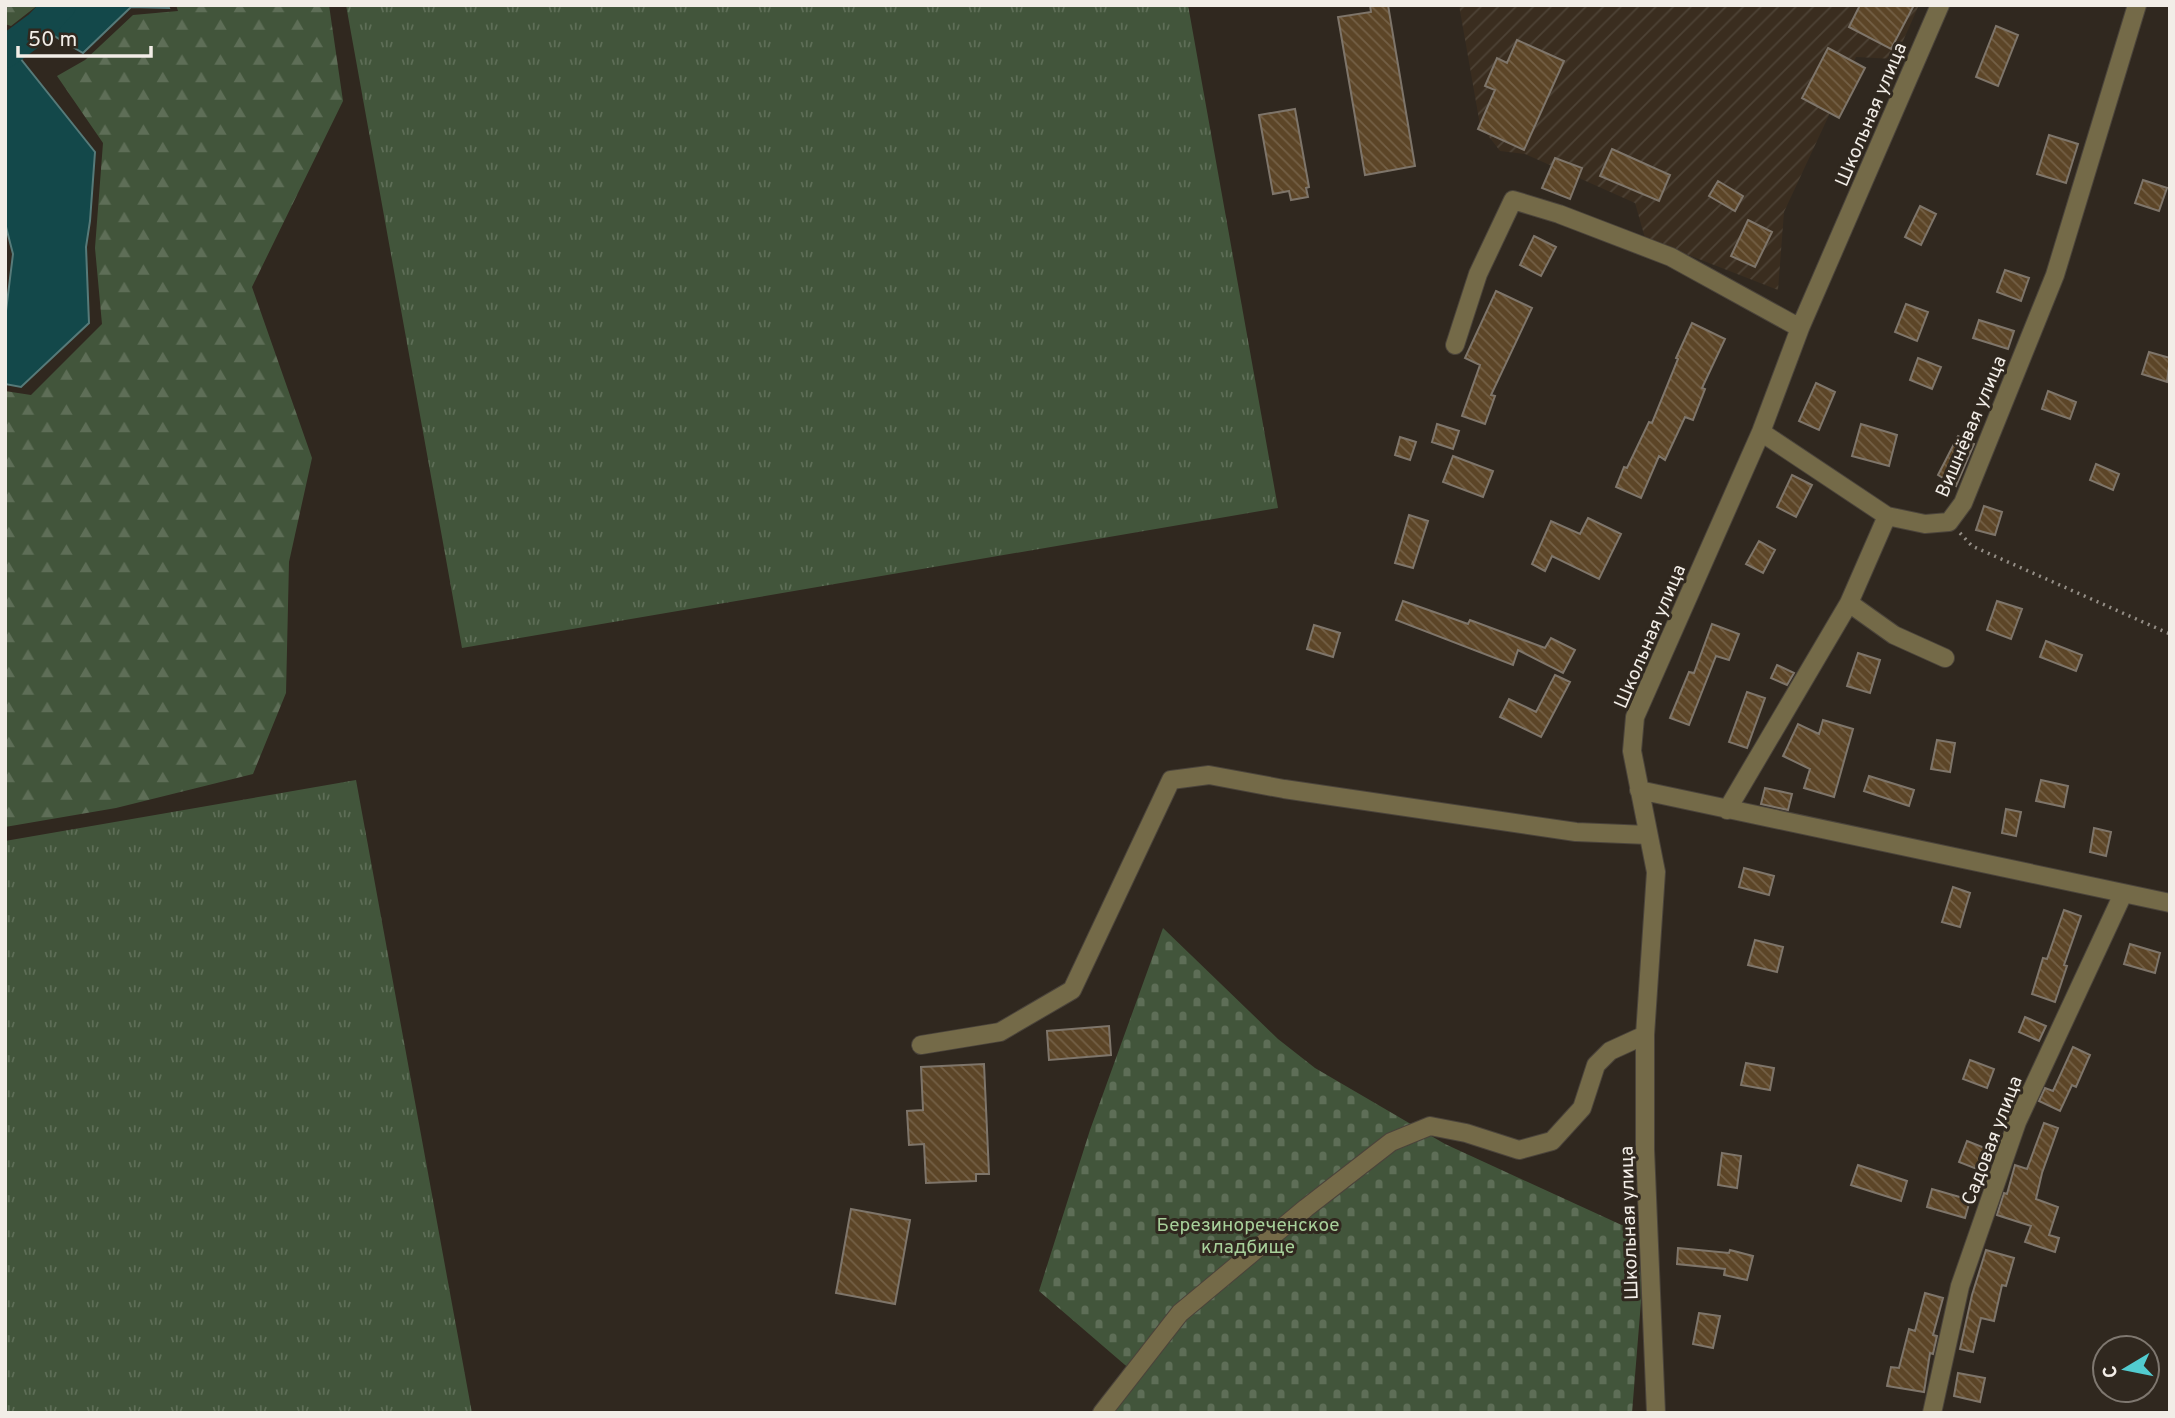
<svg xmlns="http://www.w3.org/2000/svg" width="2175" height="1418" font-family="Overpass,sans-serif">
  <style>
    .industrial { fill: url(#industrial-furrows) }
    .grass { fill: url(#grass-tufts) }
    .forest { fill: url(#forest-firs) }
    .cemetery { fill: url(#cemetery-stones) }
    .water { fill: #13484a; stroke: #567a79; stroke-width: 2 }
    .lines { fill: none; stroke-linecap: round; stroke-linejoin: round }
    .river { stroke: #13484a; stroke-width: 32 }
    .building { fill: url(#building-back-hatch); stroke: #7e756a; stroke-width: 2 }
    .minor-casing { stroke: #4b443b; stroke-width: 20 }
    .path { stroke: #948e86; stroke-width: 3.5; stroke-dasharray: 2 5; stroke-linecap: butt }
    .minor { stroke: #746a48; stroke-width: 18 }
    .labels { text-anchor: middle; stroke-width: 6; stroke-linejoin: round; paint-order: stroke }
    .street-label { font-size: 19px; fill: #f2ede7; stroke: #30281f }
    .park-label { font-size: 19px; fill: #a8d09a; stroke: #30281f }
  </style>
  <defs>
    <pattern id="industrial-furrows" width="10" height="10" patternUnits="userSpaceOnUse" patternTransform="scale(1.75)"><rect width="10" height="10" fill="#3a2d1f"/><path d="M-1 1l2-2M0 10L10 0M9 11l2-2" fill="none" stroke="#4d4235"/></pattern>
    <pattern id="grass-tufts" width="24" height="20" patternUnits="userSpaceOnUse" patternTransform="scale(1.75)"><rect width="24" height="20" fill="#42553b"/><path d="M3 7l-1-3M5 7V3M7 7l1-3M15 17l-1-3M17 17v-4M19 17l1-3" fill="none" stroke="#5e6e57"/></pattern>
    <pattern id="forest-firs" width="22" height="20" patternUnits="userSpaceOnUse" patternTransform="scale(1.75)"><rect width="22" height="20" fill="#42553b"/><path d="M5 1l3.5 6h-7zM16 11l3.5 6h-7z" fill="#5e6e57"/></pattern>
    <pattern id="cemetery-stones" width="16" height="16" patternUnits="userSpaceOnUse" patternTransform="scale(1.75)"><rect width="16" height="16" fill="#42553b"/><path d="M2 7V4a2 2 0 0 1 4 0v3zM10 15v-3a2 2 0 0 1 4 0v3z" fill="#5e6e57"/></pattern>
    <pattern id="building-back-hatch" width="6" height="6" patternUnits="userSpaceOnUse" patternTransform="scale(1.75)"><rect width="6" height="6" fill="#5c4527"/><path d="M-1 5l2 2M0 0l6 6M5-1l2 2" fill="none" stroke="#746046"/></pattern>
  </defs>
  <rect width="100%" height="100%" fill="#30281f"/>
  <path class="industrial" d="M1459,5H1919L1895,59L1856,57L1784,212L1778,290L1645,238L1635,203L1525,154L1500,151L1480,125Z"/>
  <path class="grass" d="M346,5H1188L1278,508L462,648Z
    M356,780L472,1413H5V841Z"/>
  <path class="forest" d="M5,5H38L11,26L5,24Z
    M176,5H329L343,101L252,287L312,458L289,562L286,693L253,774L116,808L5,827V391L31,395L102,324L95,248L103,143L57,76L85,60L133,15L178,11Z"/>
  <path class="cemetery" d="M1163,928L1278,1039L1315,1068L1445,1144L1626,1227L1643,1277L1632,1413H1114L1139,1377L1039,1291L1090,1130Z"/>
  <path class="water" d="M48,5H168L169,8L131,7L83,53L39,27Z
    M5,44L12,48L95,152L90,221L86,247L89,323L21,387L5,384V319L13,254L5,223Z"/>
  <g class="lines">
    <path class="river" d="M5,52L39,27L60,5"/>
  </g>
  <path class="building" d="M1370,5H1388L1415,166L1365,175L1338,17L1371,12Z
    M1860,5H1914L1891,49L1849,27Z
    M1996,26L2018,35L1998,86L1976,77Z
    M1517,40L1564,61L1524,150L1478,129L1495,90L1485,86L1497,58L1507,63Z
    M1828,48L1865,68L1839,118L1802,98Z
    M1295,109L1309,187L1306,188L1308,197L1291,200L1289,191L1273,194L1259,115Z
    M2049,135L2078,144L2066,183L2037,174Z
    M1612,149L1670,175L1659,201L1600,176Z
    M1555,158L1582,168L1570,199L1542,188Z
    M2143,180L2167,188L2159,211L2135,203Z
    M1718,181L1743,196L1735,211L1709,196Z
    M1920,206L1936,214L1921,245L1905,237Z
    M1748,220L1772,232L1755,267L1731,256Z
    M1534,236L1556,247L1541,276L1520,265Z
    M2005,270L2029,278L2021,301L1997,292Z
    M1496,291L1532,308L1491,395L1495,396L1485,424L1462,416L1480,365L1465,358Z
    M1906,304L1928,312L1917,341L1895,332Z
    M1979,320L2014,331L2008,349L1973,338Z
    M1692,323L1725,339L1702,388L1705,389L1693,420L1685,417L1665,460L1659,456L1641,498L1616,487L1624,467L1627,468L1649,422L1652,423L1678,359L1676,358Z
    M2149,352L2170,358L2167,382L2142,374Z
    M1918,358L1941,367L1932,389L1910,380Z
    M1816,383L1835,392L1819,430L1799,421Z
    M2048,391L2076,402L2070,419L2042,409Z
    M1437,424L1459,431L1453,449L1432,442Z
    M1861,424L1897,435L1889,466L1852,456Z
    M1958,436L1974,444L1956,486L1938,475Z
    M1400,437L1416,442L1410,460L1395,455Z
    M1453,456L1493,471L1483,497L1443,482Z
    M2096,464L2119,474L2113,490L2090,480Z
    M1792,475L1812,485L1796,517L1777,507Z
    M1984,506L2002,512L1995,535L1976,530Z
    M1409,515L1428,521L1413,568L1395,563Z
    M1588,518L1621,534L1599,579L1552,556L1545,571L1532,564L1551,521L1580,534Z
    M1759,541L1775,550L1763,573L1746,564Z
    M1403,601L1468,624L1470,620L1545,648L1551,638L1575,650L1563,673L1518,650L1513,665L1396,620Z
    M1997,601L2022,609L2011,639L1987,630Z
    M1712,624L1739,634L1729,660L1716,656L1689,725L1670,718L1689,672L1694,673Z
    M1314,625L1340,633L1333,657L1307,649Z
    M2046,641L2082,655L2076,671L2040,657Z
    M1858,653L1880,660L1870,693L1847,686Z
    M1777,665L1794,673L1787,685L1771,678Z
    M1555,675L1570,682L1541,737L1500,717L1509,699L1536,712Z
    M1747,692L1765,698L1747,748L1729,742Z
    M1823,720L1853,729L1834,797L1804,788L1810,769L1783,756L1798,724L1819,734Z
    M1937,740L1955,743L1950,772L1931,769Z
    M1869,776L1914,790L1909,806L1864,791Z
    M2041,780L2068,786L2064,807L2036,801Z
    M1765,788L1792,794L1788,810L1761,804Z
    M2006,809L2021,812L2016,836L2002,833Z
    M2094,828L2111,832L2106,856L2090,852Z
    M1744,868L1774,876L1769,895L1739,887Z
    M1953,887L1970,893L1960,927L1942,922Z
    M2064,910L2081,916L2064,965L2067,966L2055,1002L2032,994L2043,958L2047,959Z
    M1755,940L1783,947L1777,972L1748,965Z
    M2130,944L2160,953L2155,973L2124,964Z
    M2025,1017L2046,1026L2039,1041L2019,1032Z
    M1109,1026L1111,1055L1049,1060L1047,1031Z
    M2073,1047L2090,1055L2076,1087L2072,1085L2060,1111L2039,1101L2045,1088L2053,1091Z
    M1970,1060L1994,1069L1987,1088L1963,1079Z
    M1746,1063L1774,1068L1770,1090L1741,1085Z
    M984,1064L989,1174H976V1181L926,1183L924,1144L909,1145L907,1111L923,1110L921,1067Z
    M2044,1123L2058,1128L2042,1173L2036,1199L2058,1207L2049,1235L2059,1238L2055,1252L2025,1242L2031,1226L1997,1215L2004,1193L2007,1194L2015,1165L2027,1169Z
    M1967,1141L1990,1150L1982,1171L1959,1162Z
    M1722,1153L1741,1156L1737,1188L1718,1185Z
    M1858,1165L1907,1181L1901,1201L1851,1185Z
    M1932,1189L1970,1200L1965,1218L1927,1207Z
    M851,1209L910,1220L895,1304L836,1293Z
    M1678,1248L1729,1253L1730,1250L1753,1256L1747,1280L1724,1275L1725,1269L1677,1264Z
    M1986,1250L2014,1258L2006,1286L2002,1285L1994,1321L1981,1318L1973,1352L1960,1349L1972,1295Z
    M1925,1293L1943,1298L1933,1335L1937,1336L1933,1354L1930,1353L1924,1392L1887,1386L1891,1367L1899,1368L1909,1329L1915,1331Z
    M1699,1313L1720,1316L1713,1348L1693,1344Z
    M1958,1373L1985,1378L1980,1402L1954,1396Z"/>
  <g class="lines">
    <g class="minor-casing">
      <path id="minor" d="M1455,345L1478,274L1513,200L1559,214L1671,257L1800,328
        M1761,432L1887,516
        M1849,603L1894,635L1945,658
        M1639,790L2170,903
        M1727,810L1849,603L1887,516L1925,524L1949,522L1963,503L2055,275L2137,5
        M921,1045L1000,1032L1072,990L1171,780L1209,775L1284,789L1576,832L1648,835
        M1102,1413L1180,1313L1306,1208L1391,1142L1430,1126L1466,1133L1519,1150L1552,1141L1582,1108L1596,1065L1610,1051L1645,1035
        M1656,1413L1645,1149V1035L1656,872L1632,751L1635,717L1761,432L1800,328L1940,5
        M1932,1413L1960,1286L2017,1122L2123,894"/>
    </g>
    <path class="path" d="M1960,533L1972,546L2170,634"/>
    <use href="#minor" class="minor"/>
  </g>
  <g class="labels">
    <g class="street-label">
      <text transform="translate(1870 114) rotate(-67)" y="7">Школьная улица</text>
      <text transform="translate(1970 426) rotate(-67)" y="7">Вишнёвая улица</text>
      <text transform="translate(1649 636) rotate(-67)" y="7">Школьная улица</text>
      <text transform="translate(1991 1140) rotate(-69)" y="7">Садовая улица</text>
      <text transform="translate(1628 1223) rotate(-92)" y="7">Школьная улица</text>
    </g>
    <g class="park-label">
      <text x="1248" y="1231">Березинореченское<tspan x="1248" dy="22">кладбище</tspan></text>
    </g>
  </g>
  <rect width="2175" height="1418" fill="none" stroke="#f2ede7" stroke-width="14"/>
  <g transform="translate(2126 1369) rotate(260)"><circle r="33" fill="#30281f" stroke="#7e776f" stroke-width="2"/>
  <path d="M0-5L12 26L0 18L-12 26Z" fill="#52ccd0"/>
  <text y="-10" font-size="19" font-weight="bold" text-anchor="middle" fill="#f2ede7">С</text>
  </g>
  <path d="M18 46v10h133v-10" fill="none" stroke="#f2ede7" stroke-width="3.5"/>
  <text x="28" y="46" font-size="21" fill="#f2ede7" stroke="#30281f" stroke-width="5" paint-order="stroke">50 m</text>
</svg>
